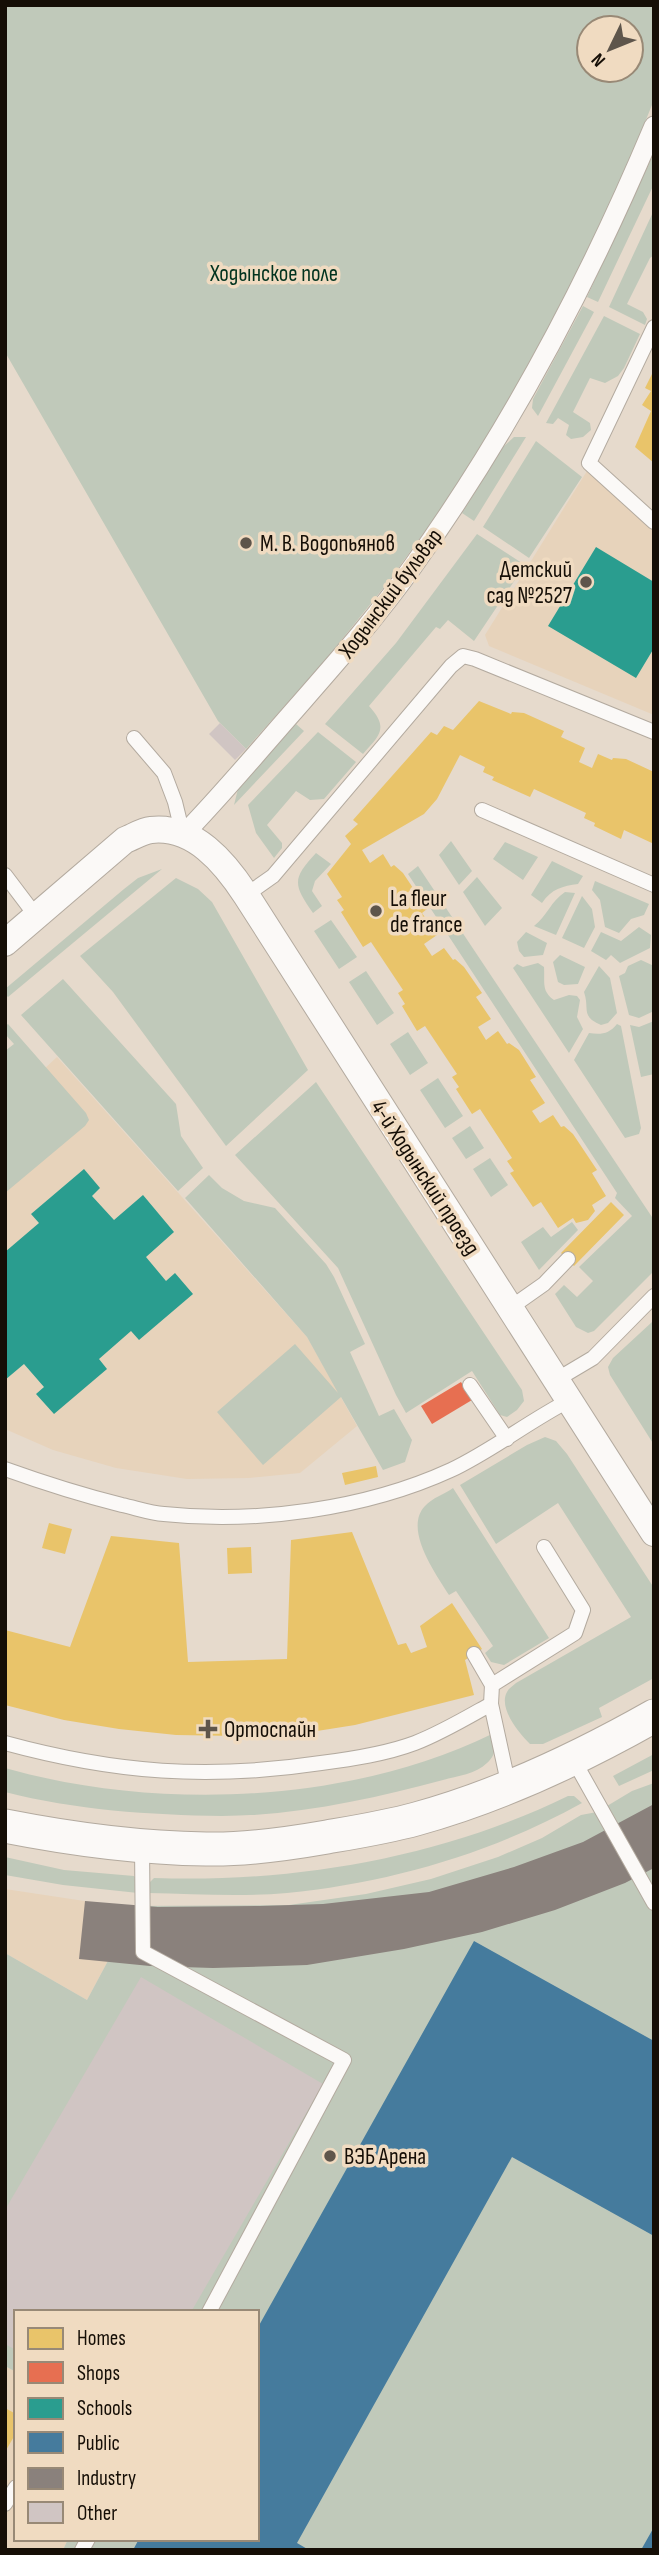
<svg xmlns="http://www.w3.org/2000/svg" width="659" height="2555" font-family="'Sofia Sans Condensed',sans-serif">
  <style>
    .built { fill: #e7d3bb }
    .green { fill: #c0c9ba; fill-rule: evenodd }
    .homes { fill: #e9c46a }
    .shops { fill: #e76f51 }
    .schools { fill: #2a9d8f }
    .public { fill: #457b9d }
    .industry { fill: #8a817c }
    .building { fill: #d0c5c3 }
    .lines { fill: none; stroke-linecap: round; stroke-linejoin: round }
    .service-casing { stroke: #b3aa9f; stroke-width: 16 }
    .pedestrian-casing { stroke: #b3aa9f; stroke-width: 21 }
    .minor-casing { stroke: #b3aa9f; stroke-width: 28 }
    .tertiary-casing { stroke: #b3aa9f; stroke-width: 35 }
    .service { stroke: #fbf9f7; stroke-width: 14 }
    .pedestrian { stroke: #fbf9f7; stroke-width: 19 }
    .minor { stroke: #fbf9f7; stroke-width: 26 }
    .tertiary { stroke: #fbf9f7; stroke-width: 33 }
    .poi-dot { fill: #5e554b; stroke: #f0dbc1; stroke-width: 2.5 }
    .labels { text-anchor: middle; stroke-width: 7; stroke-linejoin: round; paint-order: stroke }
    .park-label { font-size: 23px; fill: #02331f; stroke: #f0dbc1 }
    .poi-label { font-size: 23px; fill: #150e06; stroke: #f0dbc1; text-anchor: start }
    .street-label { font-size: 23px; fill: #150e06; stroke: #f0dbc1 }
  </style>
  <rect width="100%" height="100%" fill="#e6dacc"/>
  <path class="built" d="M595,470L654,528V715L489,646L485,635L587,471Z
    M57,1057L307,1337L357,1426L300,1473L249,1478L187,1479L116,1468L53,1450L5,1429V1096L10,1101Z
    M5,1889L91,1902L132,1916L87,2000L5,1953Z
    M5,2366L16,2372V2539H68L63,2550H5Z"/>
  <path class="green" d="M5,5H654V100L630,159L576,277L510,399L443,506L389,581L322,664L246,749L218,721L5,352ZM589,28H631V70H589Z
    M654,153V184L598,302L587,297Z
    M654,210V255L650,258L627,304L643,312L647,319L645,325L609,307Z
    M583,306L594,312L538,416L532,408L533,399Z
    M604,316L640,334L624,368L618,376L605,383L590,378L573,412L590,423L591,430L583,437L571,439L566,435L569,425L558,418L553,424L546,423Z
    M514,437H526L474,521L462,513L503,447Z
    M536,441L582,477L529,558L483,527Z
    M477,534L525,565L474,641L448,620L440,629L436,627L369,706C389,728 380,735 363,754L325,724L396,643Z
    M296,724L304,731L234,805L238,789Z
    M318,732L356,762L324,799L310,800L296,791L267,825L282,843V848L274,858L256,833L248,805Z
    M451,841L472,871L459,885L439,855Z
    M505,842L538,857L523,880L493,859Z
    M316,853L331,864L315,881L312,891L322,906L313,913C293,884 292,879 316,853Z
    M552,861L583,876L578,884C563,886 551,889 542,903L531,895Z
    M418,866L654,1220V1271L594,1331L588,1333L576,1327L555,1294L564,1285L577,1297L593,1281L579,1267L632,1216L615,1198L617,1193L408,874Z
    M162,869L8,997L5,994V989L124,889L138,878Z
    M477,877L502,908L485,926L463,892Z
    M176,878L198,889L212,902L308,1070L226,1146L113,992L80,956Z
    M595,881L649,904L644,915L631,919L619,933L605,927L600,900L592,890Z
    M565,892L575,893L556,935L534,926C547,916 551,901 565,892Z
    M582,896L592,909L595,927L584,948L562,938Z
    M331,920L357,957L339,969L314,931Z
    M639,927L651,935L650,948L620,963L611,955L606,960L591,951L601,932L621,941Z
    M526,932L547,943L543,955L524,957L519,951L517,942Z
    M560,955L585,967L578,984L564,985L558,982L553,962Z
    M641,960L654,966V1011L639,1018L629,1015L619,976L625,973L628,966Z
    M538,963L544,967C545,982 541,991 554,1000L569,995L577,996L580,1000L577,1017L583,1029L569,1053L513,968L517,964L523,967Z
    M599,966L610,978L617,1013L608,1023L601,1025C580,1016 590,1009 584,992Z
    M366,971L394,1013L377,1025L349,982Z
    M63,979L176,1104L181,1136L203,1168L178,1191L21,1015Z
    M654,1021V1074L641,1077L630,1025L639,1027Z
    M8,1024L86,1113L89,1120L85,1126L5,1193V1051L14,1044L5,1034V1026Z
    M617,1024L621,1026L641,1128L639,1134L625,1138L574,1060L589,1033C601,1035 609,1034 617,1024Z
    M408,1032L428,1063L410,1075L390,1044Z
    M438,1078L463,1116L445,1128L420,1090Z
    M316,1082L522,1390L524,1401L517,1410L507,1417L500,1415L472,1371L406,1413L396,1395L338,1268L235,1155Z
    M470,1126L484,1148L466,1159L452,1138Z
    M490,1158L508,1185L491,1197L473,1169Z
    M209,1175L222,1188L244,1201L275,1208L326,1264L334,1277L365,1344L350,1352L379,1416L394,1409L412,1440L405,1462L383,1470L341,1397L263,1465L217,1412L295,1344L338,1393L307,1337L185,1198Z
    M572,1222L578,1230L539,1270L521,1242L543,1227L551,1237Z
    M652,1322L654,1324V1445L610,1375L608,1367L613,1358Z
    M545,1437L556,1441L567,1454L654,1588V1678L599,1708L602,1717L543,1744H530C519,1733 498,1708 507,1692C509,1688 513,1686 516,1683L631,1617L558,1503L496,1544L460,1485L527,1445Z
    M453,1488L549,1638L504,1665L491,1662L485,1653L493,1646L456,1591L449,1595C436,1574 403,1529 425,1506C432,1498 445,1494 453,1488Z
    M492,1734C495,1746 497,1754 487,1763C476,1774 457,1776 443,1780C372,1799 295,1816 222,1816C150,1815 75,1810 5,1792V1768C157,1811 349,1804 492,1734Z
    M654,1754V1770L619,1786L613,1776Z
    M654,1783V2550H63L68,2539H257V2312H16V2372L5,2366V1953L87,2000L132,1916L131,1906L289,1905L366,1894L431,1879L498,1857L542,1838L581,1815L597,1812L632,1791Z
    M568,1796H574L582,1803C492,1853 390,1883 287,1893C242,1897 194,1894 148,1893L149,1883L154,1878C294,1883 441,1858 568,1796Z
    M5,1857L64,1870L134,1876L138,1882V1893L63,1885L5,1875Z"/>
  <path class="homes" d="M654,370V463L635,447L651,411L642,405L651,391L645,388Z
    M479,701L511,714L512,712L524,713L564,731L561,737L585,748L579,762L592,768L598,754L612,760L613,758L626,759L654,772L652,778L654,779V844L624,830L621,839L594,826L595,823L584,818L586,813L534,789L530,797L492,780L494,777L483,772L485,767L460,755L437,799L424,814L362,850L370,863L383,854L391,867L394,865L403,873L427,909L422,913L437,935L424,944L432,956L444,948L453,960L455,959L464,967L482,993L476,997L491,1019L478,1027L486,1040L498,1031L507,1044L509,1043L519,1050L536,1077L530,1080L545,1103L532,1111L540,1123L553,1115L561,1127L564,1126L573,1134L597,1170L592,1173L606,1196L592,1205L595,1211L588,1220L576,1223L573,1218L558,1228L541,1202L533,1207L510,1173L514,1171L507,1161L512,1158L480,1109L472,1114L456,1089L459,1087L452,1077L457,1074L425,1026L417,1031L402,1006L405,1004L398,993L403,990L371,942L363,947L341,912L344,910L337,900L342,897L327,874L351,844L345,836L358,824L353,820L431,732L437,735L444,726L453,730Z
    M611,1202L624,1215L574,1266L561,1253Z
    M376,1466L378,1477L345,1485L342,1473Z
    M49,1523L72,1529L65,1554L42,1548Z
    M352,1532L398,1645L406,1643L411,1653L427,1647L420,1626L452,1603L482,1649L465,1660L474,1695L355,1725L298,1734L236,1736L176,1735L119,1729L64,1720L5,1705V1630L70,1647L111,1536L179,1543L188,1662L287,1659L291,1540Z
    M251,1547L252,1573L228,1574L227,1548Z
    M5,2408L16,2414V2433L5,2452Z"/>
  <path class="shops" d="M461,1382L472,1400L432,1424L421,1406Z"/>
  <path class="schools" d="M596,547L654,582V648L636,678L548,626Z
    M84,1169L100,1188L92,1196L114,1220L143,1195L174,1232L146,1257L166,1281L175,1273L193,1294L139,1340L131,1331L99,1359L107,1369L54,1414L36,1394L44,1387L24,1364L5,1380V1252L39,1223L31,1214Z"/>
  <path class="public" d="M474,1941L654,2041V2236L512,2157L297,2543L309,2550H133L139,2539H257V2329Z
    M654,2527V2550H641Z"/>
  <path class="industry" d="M654,1804V1868L625,1883L555,1910L482,1932L404,1949L307,1965L213,1968L150,1966L79,1959L85,1901L158,1907L260,1906L323,1904L429,1892L514,1867L583,1842Z"/>
  <path class="building" d="M220,723L246,749L235,760L209,734Z
    M141,1977L323,2084L191,2312H16V2350L5,2344V2210Z"/>
  <g class="lines">
    <g class="service-casing">
      <path id="service" d="M654,327L589,463L654,522
        M134,738L164,773L175,802L183,835
        M482,810L654,885
        M5,875L36,916
        M246,895L273,876L451,666L463,656L475,659L654,732
        M510,1308L544,1284L568,1259
        M556,1380L593,1358L654,1296
        M470,1385L507,1439
        M5,1469C44,1483 82,1495 122,1505C136,1508 150,1513 164,1514C256,1524 366,1509 451,1470C493,1450 529,1421 570,1400
        M474,1654L492,1685
        M5,1743C115,1773 208,1780 321,1763C352,1759 386,1754 415,1743C441,1733 466,1718 491,1704
        M573,1759L654,1903
        M509,1787L491,1704L492,1685L575,1633L583,1610L544,1547
        M142,1846L143,1952L344,2060L209,2312
        M5,2504L16,2487
        M82,2550L88,2539"/>
    </g>
    <g class="pedestrian-casing">
      <path id="pedestrian" d="M183,835C221,796 256,754 292,713C334,665 376,618 413,566C511,429 589,281 654,126"/>
    </g>
    <g class="minor-casing">
      <path id="minor" d="M5,943L125,840C133,837 142,831 151,830C194,825 225,863 246,895L654,1533"/>
    </g>
    <g class="tertiary-casing">
      <path id="tertiary" d="M5,1826C71,1839 138,1848 206,1849C246,1850 287,1844 327,1837C356,1832 387,1827 416,1819C500,1796 578,1759 654,1716"/>
    </g>
    <use href="#service" class="service"/>
    <use href="#pedestrian" class="pedestrian"/>
    <use href="#minor" class="minor"/>
    <use href="#tertiary" class="tertiary"/>
  </g>
  <g class="poi-dot">
    <circle cx="246" cy="543" r="7"/>
    <circle cx="586" cy="582" r="7"/>
    <circle cx="376" cy="911" r="7"/>
    <path d="M204.5 1718.5h7v7h7v7h-7v7h-7v-7h-7v-7h7z"/>
    <circle cx="330" cy="2156" r="7"/>
  </g>
  <g class="labels">
    <g class="park-label">
      <text x="274" y="281">Ходынское поле</text>
    </g>
    <g class="poi-label">
      <text x="260" y="551">М. В. Водопьянов</text>
      <text x="572" y="577" text-anchor="end">Детский<tspan x="572" dy="26">сад №2527</tspan></text>
      <text x="390" y="906">La fleur<tspan x="390" dy="26">de france</tspan></text>
      <text x="224" y="1737">Ортоспайн</text>
      <text x="344" y="2164">ВЭБ Арена</text>
    </g>
    <g class="street-label">
      <text transform="translate(390 593) rotate(-53)" y="8">Ходынский бульвар</text>
      <text transform="translate(426 1177) rotate(57)" y="8">4-й Ходынский проезд</text>
    </g>
  </g>
  <rect width="659" height="2555" fill="none" stroke="#150e06" stroke-width="14"/>
  <rect x="14" y="2310" width="245" height="231" fill="#f0dbc1" stroke="#988976" stroke-width="2"/>
  <rect x="28" y="2328" width="35" height="21" fill="#e9c46a" stroke="#988976" stroke-width="2"/>
  <text x="77" y="2345" font-size="21" fill="#150e06">Homes</text>
  <rect x="28" y="2362" width="35" height="21" fill="#e76f51" stroke="#988976" stroke-width="2"/>
  <text x="77" y="2380" font-size="21" fill="#150e06">Shops</text>
  <rect x="28" y="2398" width="35" height="21" fill="#2a9d8f" stroke="#988976" stroke-width="2"/>
  <text x="77" y="2415" font-size="21" fill="#150e06">Schools</text>
  <rect x="28" y="2432" width="35" height="21" fill="#457b9d" stroke="#988976" stroke-width="2"/>
  <text x="77" y="2450" font-size="21" fill="#150e06">Public</text>
  <rect x="28" y="2468" width="35" height="21" fill="#8a817c" stroke="#988976" stroke-width="2"/>
  <text x="77" y="2485" font-size="21" fill="#150e06">Industry</text>
  <rect x="28" y="2502" width="35" height="21" fill="#d0c5c3" stroke="#988976" stroke-width="2"/>
  <text x="77" y="2520" font-size="21" fill="#150e06">Other</text>
  <g transform="translate(610 49) rotate(227)"><circle r="33" fill="#f0dbc1" stroke="#988976" stroke-width="2"/>
  <path d="M0-5L12 26L0 18L-12 26Z" fill="#5e554b"/>
  <text y="-10" font-size="19" font-weight="bold" text-anchor="middle" fill="#150e06">N</text>
  </g>
</svg>
